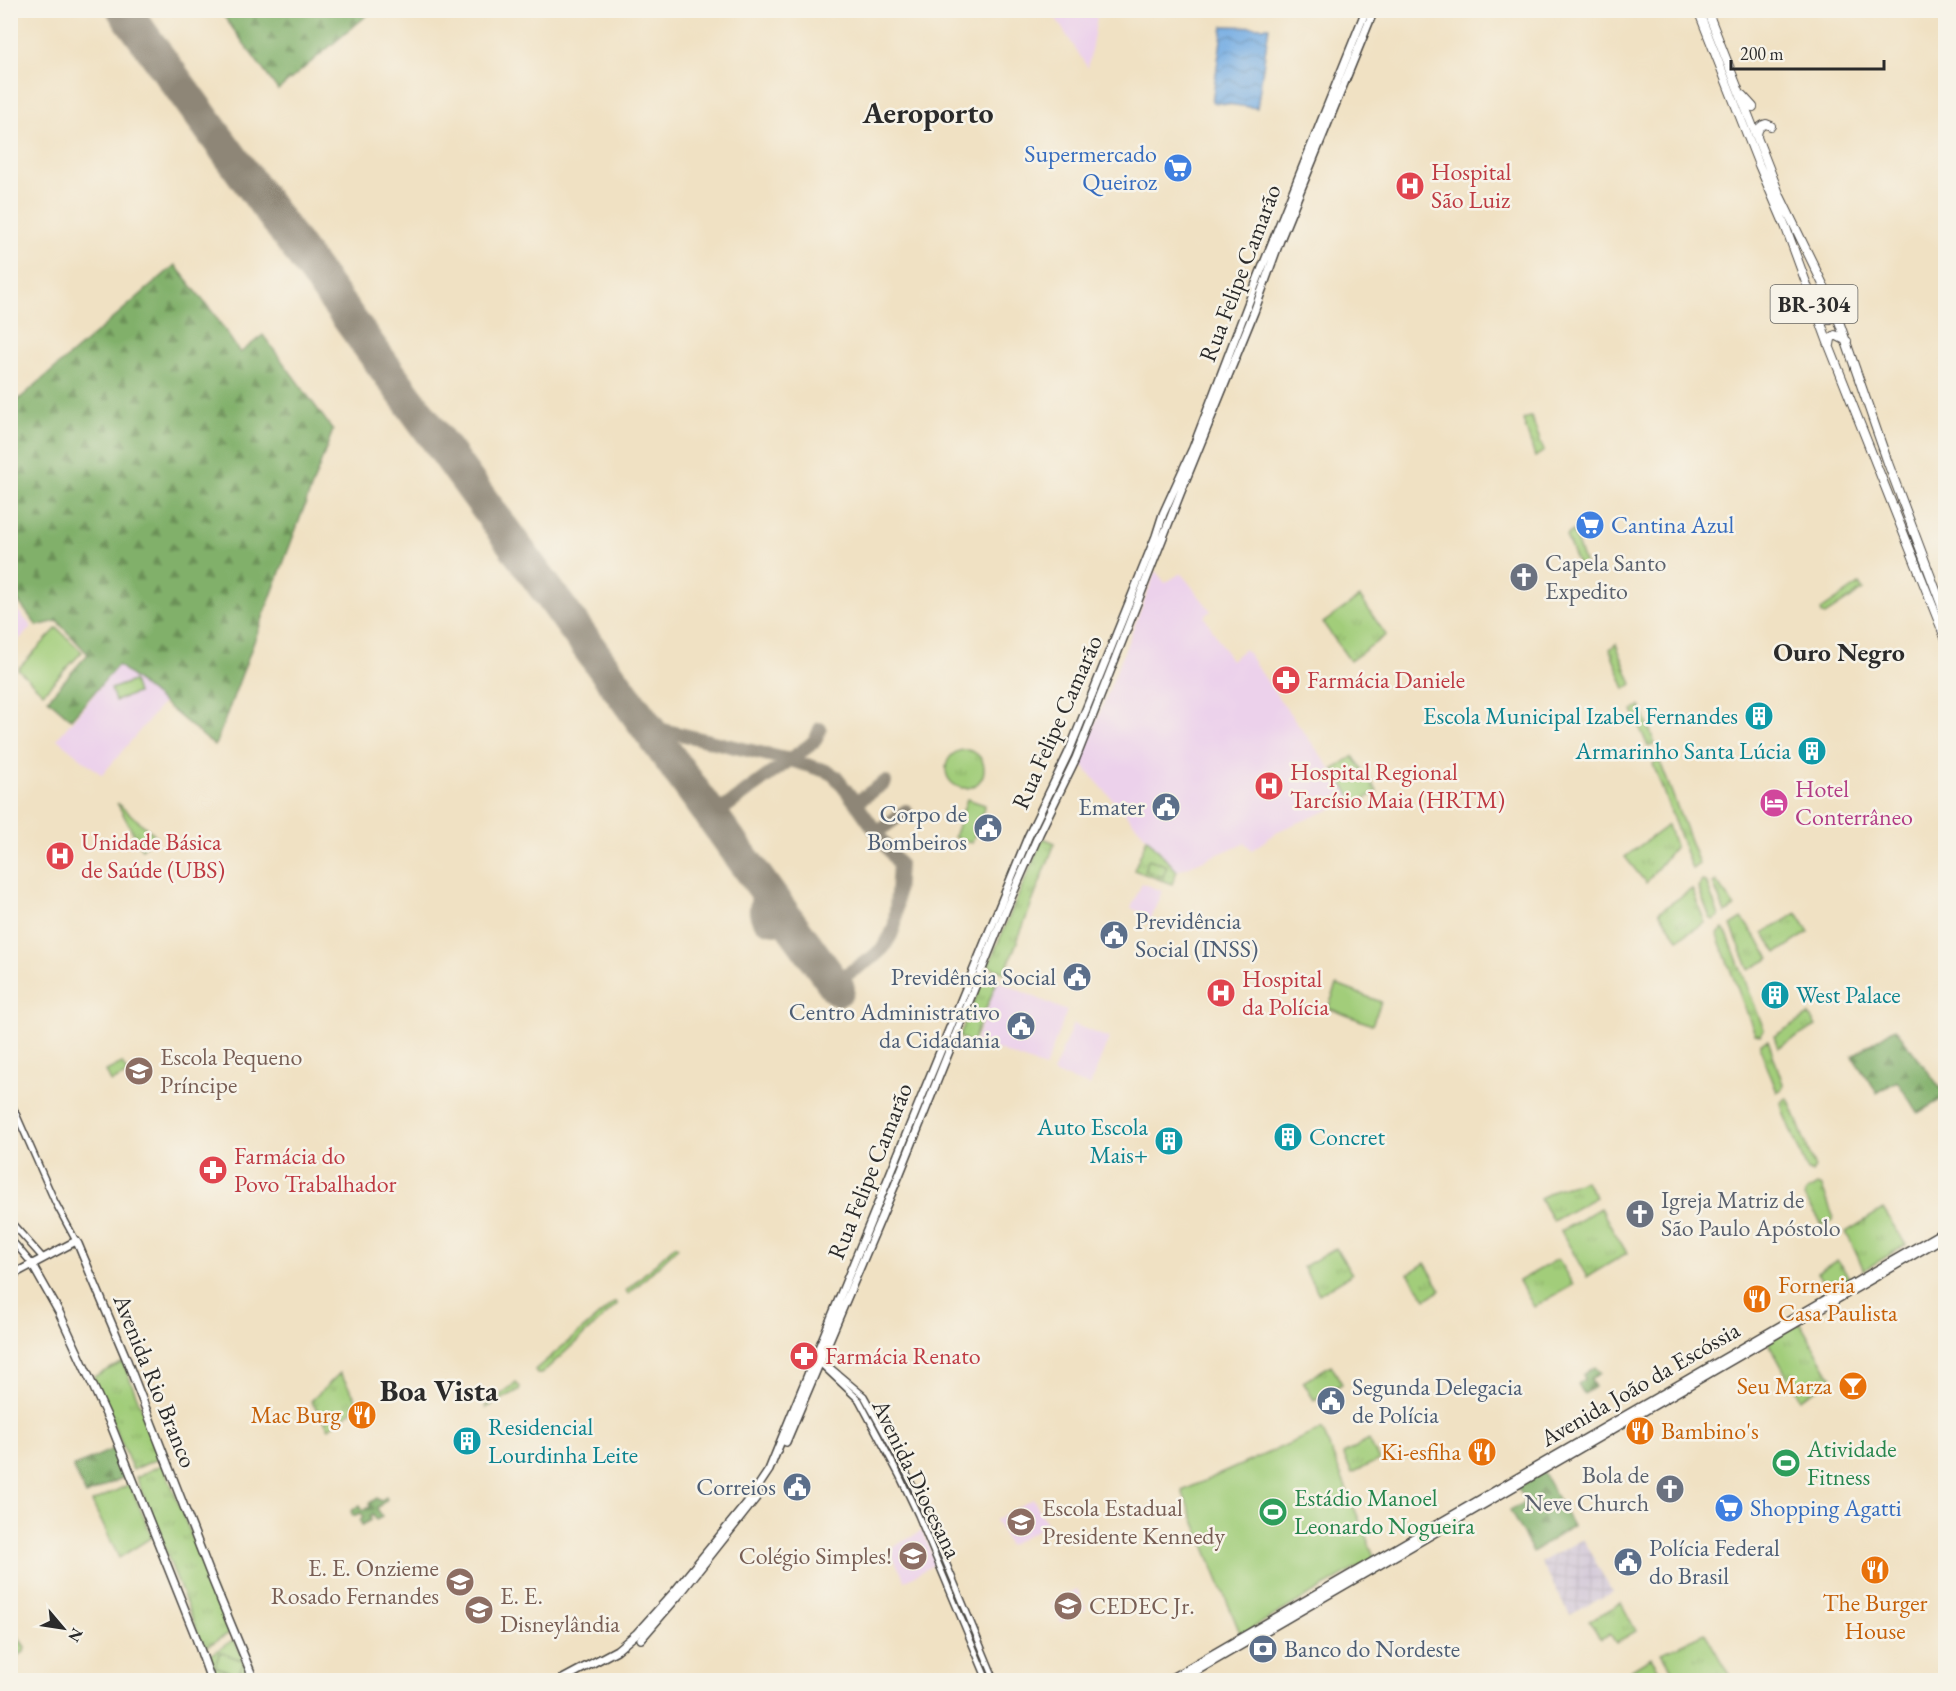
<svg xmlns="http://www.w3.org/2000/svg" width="1956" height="1691" font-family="'EB Garamond',serif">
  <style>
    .built { fill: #ecd1eb }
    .industrial { fill: url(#industrial-grid) }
    .grass { fill: url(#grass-tufts); stroke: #667c52; stroke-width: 1.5 }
    .forest { fill: url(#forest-firs); stroke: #566e4a; stroke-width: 1.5 }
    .garden { fill: #a2cd7a; stroke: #667c52; stroke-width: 1.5 }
    .water { fill: url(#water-waves); stroke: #4f6c87; stroke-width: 1.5 }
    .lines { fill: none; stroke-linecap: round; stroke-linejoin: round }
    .taxiway { stroke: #8e8677; stroke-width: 14 }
    .runway { stroke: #8e8677; stroke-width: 34 }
    .minor-casing { stroke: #494642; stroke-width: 8 }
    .major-casing { stroke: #494642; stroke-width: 10 }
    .highway-casing { stroke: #494642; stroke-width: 10 }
    .minor { stroke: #fff; stroke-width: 5 }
    .major { stroke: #fff; stroke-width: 7 }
    .highway { stroke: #fff; stroke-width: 8 }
    .labels { text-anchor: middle; stroke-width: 5; stroke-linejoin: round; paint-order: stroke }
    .shield { fill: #f7f3e8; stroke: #686764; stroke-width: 1.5 }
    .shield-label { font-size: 22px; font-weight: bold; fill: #2b2b2b }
    .shop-label { font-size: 24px; fill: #366cbe; stroke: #f7f3e8; text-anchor: start }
    .health-label { font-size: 24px; fill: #be3a42; stroke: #f7f3e8; text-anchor: start }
    .street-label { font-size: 24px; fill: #2b2b2b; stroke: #f7f3e8 }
    .worship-label { font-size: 24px; fill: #5b616d; stroke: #f7f3e8; text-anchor: start }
    .culture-label { font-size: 24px; fill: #0d838f; stroke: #f7f3e8; text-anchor: end }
    .hotel-label { font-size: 24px; fill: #b23c85; stroke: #f7f3e8; text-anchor: start }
    .service-label { font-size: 24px; fill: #4e5e75; stroke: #f7f3e8; text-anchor: end }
    .education-label { font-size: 24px; fill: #785e54; stroke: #f7f3e8; text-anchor: start }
    .food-label { font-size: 24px; fill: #c56008; stroke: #f7f3e8; text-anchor: end }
    .leisure-label { font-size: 24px; fill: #27864d; stroke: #f7f3e8; text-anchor: start }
    .neighbourhood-label { font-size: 26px; font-weight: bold; fill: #2b2b2b; stroke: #f7f3e8 }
    .district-label { font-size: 30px; font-weight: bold; fill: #2b2b2b; stroke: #f7f3e8 }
  </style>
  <defs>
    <pattern id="industrial-grid" width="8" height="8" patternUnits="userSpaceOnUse" patternTransform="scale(1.5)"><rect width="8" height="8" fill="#cbbfd5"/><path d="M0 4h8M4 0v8" fill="none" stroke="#aea4b7"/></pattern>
    <pattern id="grass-tufts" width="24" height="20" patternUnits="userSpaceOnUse" patternTransform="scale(1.5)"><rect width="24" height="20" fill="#a2cd7a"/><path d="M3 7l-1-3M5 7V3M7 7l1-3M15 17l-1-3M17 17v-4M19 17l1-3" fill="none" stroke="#8cb06a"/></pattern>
    <pattern id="forest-firs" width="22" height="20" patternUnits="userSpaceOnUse" patternTransform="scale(1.5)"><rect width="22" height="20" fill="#81b06a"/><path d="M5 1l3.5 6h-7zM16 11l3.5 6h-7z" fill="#6a8f57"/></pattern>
    <pattern id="water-waves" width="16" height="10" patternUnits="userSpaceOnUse" patternTransform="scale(1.5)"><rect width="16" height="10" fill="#73ace3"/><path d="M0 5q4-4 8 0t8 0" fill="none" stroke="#5f8cb8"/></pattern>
  </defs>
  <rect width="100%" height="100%" fill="#f7f3e8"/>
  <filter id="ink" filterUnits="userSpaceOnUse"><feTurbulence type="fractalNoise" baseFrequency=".0167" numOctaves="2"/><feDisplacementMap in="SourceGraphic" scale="12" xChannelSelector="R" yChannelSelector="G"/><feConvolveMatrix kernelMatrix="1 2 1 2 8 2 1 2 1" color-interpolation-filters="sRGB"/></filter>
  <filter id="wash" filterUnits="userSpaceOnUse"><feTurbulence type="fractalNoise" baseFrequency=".008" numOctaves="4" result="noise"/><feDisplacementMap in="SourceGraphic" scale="24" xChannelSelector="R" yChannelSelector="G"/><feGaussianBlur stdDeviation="1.35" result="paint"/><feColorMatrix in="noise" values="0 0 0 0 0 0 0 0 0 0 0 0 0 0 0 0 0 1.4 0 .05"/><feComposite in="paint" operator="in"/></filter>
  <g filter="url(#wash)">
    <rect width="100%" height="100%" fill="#f0e1c3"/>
    <path class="built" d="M1051,11H1098L1088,68Z
      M1156,571L1165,583L1181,573L1211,611L1204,616L1231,660L1245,649L1280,700L1354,800L1280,830L1252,850L1245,843L1177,871L1080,763Z
      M11,603L32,627L11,647H10Z
      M118,666L163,703L102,775L57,739Z
      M1142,883L1162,891L1150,921L1139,916L1140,912L1131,908Z
      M998,981L1067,1011L1045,1068L975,1041Z
      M1073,1024L1109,1038L1090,1086L1053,1073Z
      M1033,1499L1047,1524L1009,1546L995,1520Z
      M922,1531L936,1563L905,1581L889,1549Z
      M1077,1589L1086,1609L1061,1622L1051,1603Z"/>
    <path class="industrial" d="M1583,1539L1612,1592L1570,1615L1541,1562Z"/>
    <path class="grass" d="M1531,416L1544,451L1535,457L1523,420Z
      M1573,531L1586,568L1581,572L1566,536Z
      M1859,584L1863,590L1825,615L1822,614L1821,610Z
      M1360,597L1386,635L1350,661L1323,623Z
      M1616,644L1632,684L1625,689L1610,649Z
      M1640,706L1655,743L1648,747L1633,711Z
      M946 769a19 19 0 1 1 38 0a19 19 0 1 1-38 0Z
      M1353,756L1377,791L1357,805L1333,770Z
      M1659,759L1699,864L1692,869L1653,764Z
      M117,803L156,836L142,849Z
      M1668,825L1675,846L1646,883L1625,857Z
      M1043,838L1055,843L1005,973L988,966Z
      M1147,838L1177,871L1172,884L1134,870Z
      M1702,881L1706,882L1719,916L1714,920L1710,918L1698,887Z
      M1716,881L1735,907L1725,913L1713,883Z
      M1692,889L1705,923L1678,939L1659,912Z
      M1797,913L1809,932L1777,953L1763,933Z
      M1742,918L1770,958L1749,970L1731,925Z
      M1723,929L1728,936L1763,1027L1764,1030L1760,1035L1755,1034L1717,935Z
      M986,973L998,979L972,1043L959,1037Z
      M1809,1015L1816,1026L1778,1048L1774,1036Z
      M1768,1040L1783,1084L1782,1089L1777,1092L1760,1048L1761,1043Z
      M1787,1098L1789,1100L1815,1168L1812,1173L1807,1170L1783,1112L1781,1102Z
      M1585,1181L1596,1197L1553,1221L1540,1199L1556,1189Z
      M1817,1185L1822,1187L1833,1216L1832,1221L1825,1225L1822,1224L1804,1197L1807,1191Z
      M1600,1208L1627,1253L1587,1277L1561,1231Z
      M1883,1209L1906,1245L1864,1270L1846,1232Z
      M675,1245L678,1247L629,1294L627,1293L626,1291Z
      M1336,1248L1352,1274L1319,1294L1303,1267Z
      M1558,1259L1573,1285L1534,1307L1519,1281Z
      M1837,1260L1850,1279L1830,1291L1817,1273Z
      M1425,1263L1441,1290L1426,1299L1408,1274Z
      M615,1302L617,1303V1305L541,1374H537L535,1370L537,1368Z
      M1800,1323L1833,1380L1800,1399L1768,1342Z
      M123,1362L161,1457L133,1470L93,1377Z
      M1331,1365L1342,1384L1314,1400L1303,1382Z
      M340,1373L360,1405L329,1428L311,1401Z
      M516,1383L520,1387L519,1390L486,1408L485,1406Z
      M1369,1440L1379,1460L1352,1473L1343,1454Z
      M163,1464L230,1633L204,1648L136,1477Z
      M1621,1603L1636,1631L1616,1643L1610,1634L1600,1639L1589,1621Z
      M11,1627L25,1647L24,1652L11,1660Z
      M1705,1633L1732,1680H1733H1678L1662,1653Z
      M234,1639L253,1680H213L208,1657Z
      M1651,1657L1665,1680H1636L1630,1670Z"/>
    <path class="forest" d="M220,11H372L278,90Z
      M175,265L214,314L240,353L263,335L333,430L215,746L118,665L71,719L48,699L88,654L57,621L37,626L11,592V406Z
      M1895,1028L1945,1094V1097L1918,1113L1897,1081L1877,1093L1852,1056Z
      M1595,1367L1600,1373L1590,1379L1595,1387L1584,1394L1578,1384L1585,1379L1583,1375Z
      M115,1448L126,1476L86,1495L73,1467Z
      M1543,1472L1573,1526L1533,1552L1510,1511L1525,1501L1517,1487Z
      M386,1497L387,1499L377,1508L382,1517L376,1520L373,1515L370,1517L371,1520L362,1525L360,1521L363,1517L361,1513L353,1516L351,1511L360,1505L363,1510L370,1507L369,1503L377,1498L380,1501Z"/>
    <path class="garden" d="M57,628L82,652L43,693L18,669Z
      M133,681L137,693L115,701L111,689Z
      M967,799L985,805L972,843L954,837Z
      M1149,859L1167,866L1163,877L1144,870Z
      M1337,985L1381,1002L1372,1025L1328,1008Z
      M122,1063L128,1074L111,1082L106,1071Z
      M1322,1429L1374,1556L1372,1559L1242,1634L1240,1633L1182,1491Z
      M130,1484L152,1537L119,1558L92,1502Z
      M220,1652L244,1661L238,1675L215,1666Z"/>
    <path class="water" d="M1223,26L1269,27L1257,108L1212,102Z"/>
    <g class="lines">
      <path class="taxiway" d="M646,726L794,761L826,771L835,776L858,806L899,864L895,924L891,935L883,948L872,958L833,983
        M858,806L860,800L885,782
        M705,808L710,811H720L810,745L816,739L820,729
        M879,835L881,829L906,811
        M752,871C754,879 758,887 758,894C758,901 755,907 756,913C759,931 779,929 792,926"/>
      <path class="runway" d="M124,10L838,989"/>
    </g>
  </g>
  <g filter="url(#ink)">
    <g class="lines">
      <g class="minor-casing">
        <path id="minor" d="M10,1100L55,1202L76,1241
          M10,1221L43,1258
          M10,1238L32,1264
          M819,1358L864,1396L906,1472L925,1512L995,1680
          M821,1364L859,1400L899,1475L918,1515L987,1680"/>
      </g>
      <g class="major-casing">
        <path id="major" d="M32,1264L59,1312L111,1425L195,1635L211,1680
          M10,1276L76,1241L78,1244L126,1358L213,1581L254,1680
          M786,1442L900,1173L1007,907L1039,834L1076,758L1180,494L1254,312L1280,240L1374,10
          M641,1639L679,1595L759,1494
          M561,1680L617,1650L636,1634L675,1591L747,1503L769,1470L1028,837L1068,754L1156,536L1163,514L1193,448L1258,278L1366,10
          M1168,1680L1946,1230
          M1181,1680L1946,1236"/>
      </g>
      <g class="highway-casing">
        <path id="highway" d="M1698,10L1759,165L1786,228L1830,348L1946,640
          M1707,10L1780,196L1834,307L1888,463L1946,617
          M1742,95L1753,107
          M1757,137C1757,130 1759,126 1766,124L1771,126
          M1818,316L1825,319H1830L1833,317L1834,308
          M1830,345L1831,339L1835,335L1847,341"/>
      </g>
      <use href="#minor" class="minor"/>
      <use href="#major" class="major"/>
      <use href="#highway" class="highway"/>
    </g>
  </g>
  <defs>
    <g id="supermarket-disc" transform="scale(1.5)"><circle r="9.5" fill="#3f7fe0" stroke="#f7f3e8"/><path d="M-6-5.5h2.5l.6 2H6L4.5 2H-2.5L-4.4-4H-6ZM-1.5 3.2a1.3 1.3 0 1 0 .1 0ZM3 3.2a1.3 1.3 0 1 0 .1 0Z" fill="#fff"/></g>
    <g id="hospital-disc" transform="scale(1.5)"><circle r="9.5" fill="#e0444e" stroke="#f7f3e8"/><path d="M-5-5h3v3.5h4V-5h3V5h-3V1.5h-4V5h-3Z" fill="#fff"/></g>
    <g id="church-disc" transform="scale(1.5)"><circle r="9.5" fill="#6b7280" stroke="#f7f3e8"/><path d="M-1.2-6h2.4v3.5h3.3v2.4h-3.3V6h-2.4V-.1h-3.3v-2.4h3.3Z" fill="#fff"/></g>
    <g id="pharmacy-disc" transform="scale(1.5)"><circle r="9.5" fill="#e0444e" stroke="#f7f3e8"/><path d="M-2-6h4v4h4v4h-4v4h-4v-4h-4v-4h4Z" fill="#fff"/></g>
    <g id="building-disc" transform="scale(1.5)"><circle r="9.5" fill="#0f9aa8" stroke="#f7f3e8"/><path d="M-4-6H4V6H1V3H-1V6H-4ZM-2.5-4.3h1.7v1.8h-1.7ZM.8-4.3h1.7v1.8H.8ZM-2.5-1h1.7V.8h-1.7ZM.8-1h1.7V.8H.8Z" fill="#fff"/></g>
    <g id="hotel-disc" transform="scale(1.5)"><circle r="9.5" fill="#d1479c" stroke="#f7f3e8"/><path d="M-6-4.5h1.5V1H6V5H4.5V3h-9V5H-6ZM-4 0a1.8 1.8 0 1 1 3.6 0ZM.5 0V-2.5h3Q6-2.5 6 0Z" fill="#fff"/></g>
    <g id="civic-disc" transform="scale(1.5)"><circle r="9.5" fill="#5c6f8a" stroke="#f7f3e8"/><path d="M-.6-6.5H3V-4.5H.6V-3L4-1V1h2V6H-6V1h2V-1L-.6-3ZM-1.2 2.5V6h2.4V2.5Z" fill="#fff"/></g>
    <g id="school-disc" transform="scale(1.5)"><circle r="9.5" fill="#8d6e63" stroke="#f7f3e8"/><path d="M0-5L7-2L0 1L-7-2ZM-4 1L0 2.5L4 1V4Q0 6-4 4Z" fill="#fff"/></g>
    <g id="restaurant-disc" transform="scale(1.5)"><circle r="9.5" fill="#e8710a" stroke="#f7f3e8"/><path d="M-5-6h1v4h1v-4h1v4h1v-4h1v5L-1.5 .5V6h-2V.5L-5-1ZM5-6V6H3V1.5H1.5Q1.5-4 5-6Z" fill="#fff"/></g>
    <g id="bar-disc" transform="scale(1.5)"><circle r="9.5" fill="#e8710a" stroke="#f7f3e8"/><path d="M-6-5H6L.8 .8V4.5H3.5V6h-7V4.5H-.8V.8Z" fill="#fff"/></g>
    <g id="stadium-disc" transform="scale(1.5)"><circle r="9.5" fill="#2e9e5b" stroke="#f7f3e8"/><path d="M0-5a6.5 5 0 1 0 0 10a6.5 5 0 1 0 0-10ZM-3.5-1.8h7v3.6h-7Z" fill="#fff"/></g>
    <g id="bank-disc" transform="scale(1.5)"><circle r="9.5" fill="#5c6f8a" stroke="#f7f3e8"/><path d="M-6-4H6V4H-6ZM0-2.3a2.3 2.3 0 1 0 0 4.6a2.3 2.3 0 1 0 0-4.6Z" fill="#fff"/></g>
  </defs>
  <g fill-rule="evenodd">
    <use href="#supermarket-disc" x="1178" y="168"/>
    <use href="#hospital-disc" x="1410" y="186"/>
    <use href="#supermarket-disc" x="1590" y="525"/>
    <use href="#church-disc" x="1524" y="577"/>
    <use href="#pharmacy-disc" x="1286" y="680"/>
    <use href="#building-disc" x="1759" y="716"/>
    <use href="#building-disc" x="1812" y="751"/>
    <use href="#hospital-disc" x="1269" y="786"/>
    <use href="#hotel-disc" x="1774" y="803"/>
    <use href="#civic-disc" x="1166" y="807"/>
    <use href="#civic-disc" x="988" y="828"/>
    <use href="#hospital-disc" x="60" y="856"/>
    <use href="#civic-disc" x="1114" y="935"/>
    <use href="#civic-disc" x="1077" y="977"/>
    <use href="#hospital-disc" x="1221" y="993"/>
    <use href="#building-disc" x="1775" y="995"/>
    <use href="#civic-disc" x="1021" y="1026"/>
    <use href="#school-disc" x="139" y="1071"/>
    <use href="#building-disc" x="1288" y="1137"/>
    <use href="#building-disc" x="1169" y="1141"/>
    <use href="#pharmacy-disc" x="213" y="1170"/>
    <use href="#church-disc" x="1640" y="1214"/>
    <use href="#restaurant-disc" x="1757" y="1299"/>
    <use href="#pharmacy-disc" x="804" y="1356"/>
    <use href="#bar-disc" x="1853" y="1386"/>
    <use href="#civic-disc" x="1331" y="1401"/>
    <use href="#restaurant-disc" x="362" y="1415"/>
    <use href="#restaurant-disc" x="1640" y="1431"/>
    <use href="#building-disc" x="467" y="1441"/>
    <use href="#restaurant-disc" x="1482" y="1452"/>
    <use href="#stadium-disc" x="1786" y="1463"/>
    <use href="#civic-disc" x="797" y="1487"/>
    <use href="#church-disc" x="1670" y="1489"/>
    <use href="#supermarket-disc" x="1729" y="1508"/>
    <use href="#stadium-disc" x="1273" y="1512"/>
    <use href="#school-disc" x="1021" y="1522"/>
    <use href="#school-disc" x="913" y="1556"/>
    <use href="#civic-disc" x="1628" y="1562"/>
    <use href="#restaurant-disc" x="1875" y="1570"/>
    <use href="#school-disc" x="460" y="1582"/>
    <use href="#school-disc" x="1068" y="1606"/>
    <use href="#school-disc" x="479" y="1610"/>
    <use href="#bank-disc" x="1263" y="1649"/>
  </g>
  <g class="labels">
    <rect class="shield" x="1770.5" y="285" width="87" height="38" rx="4.5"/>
    <g class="shield-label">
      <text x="1814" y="312">BR-304</text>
    </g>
    <g class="shop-label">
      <text x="1157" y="162" text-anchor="end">Supermercado<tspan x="1157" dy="28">Queiroz</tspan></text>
      <text x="1611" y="533">Cantina Azul</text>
      <text x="1750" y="1516">Shopping Agatti</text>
    </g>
    <g class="health-label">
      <text x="1431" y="180">Hospital<tspan x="1431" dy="28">São Luiz</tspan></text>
      <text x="1307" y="688">Farmácia Daniele</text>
      <text x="1290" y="780">Hospital Regional<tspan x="1290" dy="28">Tarcísio Maia (HRTM)</tspan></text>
      <text x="81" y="850">Unidade Básica<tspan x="81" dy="28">de Saúde (UBS)</tspan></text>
      <text x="1242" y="987">Hospital<tspan x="1242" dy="28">da Polícia</tspan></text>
      <text x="234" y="1164">Farmácia do<tspan x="234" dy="28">Povo Trabalhador</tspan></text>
      <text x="825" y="1364">Farmácia Renato</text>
    </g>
    <g class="street-label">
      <text transform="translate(1240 273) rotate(-69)" y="8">Rua Felipe Camarão</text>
      <text transform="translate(1057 722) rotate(-66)" y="8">Rua Felipe Camarão</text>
      <text transform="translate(870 1171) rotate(-68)" y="8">Rua Felipe Camarão</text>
      <text transform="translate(155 1381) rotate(68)" y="8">Avenida Rio Branco</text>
      <text transform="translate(1640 1384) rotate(-30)" y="8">Avenida João da Escóssia</text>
      <text transform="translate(917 1479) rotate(64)" y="8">Avenida Diocesana</text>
    </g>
    <g class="worship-label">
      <text x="1545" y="571">Capela Santo<tspan x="1545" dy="28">Expedito</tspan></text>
      <text x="1661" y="1208">Igreja Matriz de<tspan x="1661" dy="28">São Paulo Apóstolo</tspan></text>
      <text x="1649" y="1483" text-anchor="end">Bola de<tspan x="1649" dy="28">Neve Church</tspan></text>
    </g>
    <g class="culture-label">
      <text x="1738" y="724">Escola Municipal Izabel Fernandes</text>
      <text x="1791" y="759">Armarinho Santa Lúcia</text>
      <text x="1796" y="1003" text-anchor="start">West Palace</text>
      <text x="1148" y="1135">Auto Escola<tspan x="1148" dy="28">Mais+</tspan></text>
      <text x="1309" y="1145" text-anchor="start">Concret</text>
      <text x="488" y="1435" text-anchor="start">Residencial<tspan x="488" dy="28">Lourdinha Leite</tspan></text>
    </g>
    <g class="hotel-label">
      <text x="1795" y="797">Hotel<tspan x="1795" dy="28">Conterrâneo</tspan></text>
    </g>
    <g class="service-label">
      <text x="1145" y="815">Emater</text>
      <text x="967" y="822">Corpo de<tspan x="967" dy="28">Bombeiros</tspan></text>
      <text x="1135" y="929" text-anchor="start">Previdência<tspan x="1135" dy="28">Social (INSS)</tspan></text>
      <text x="1056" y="985">Previdência Social</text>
      <text x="1000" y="1020">Centro Administrativo<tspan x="1000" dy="28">da Cidadania</tspan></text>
      <text x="1352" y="1395" text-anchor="start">Segunda Delegacia<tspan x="1352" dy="28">de Polícia</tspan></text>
      <text x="776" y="1495">Correios</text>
      <text x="1649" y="1556" text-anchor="start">Polícia Federal<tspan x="1649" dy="28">do Brasil</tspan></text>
      <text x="1284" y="1657" text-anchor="start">Banco do Nordeste</text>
    </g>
    <g class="education-label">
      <text x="160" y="1065">Escola Pequeno<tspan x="160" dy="28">Príncipe</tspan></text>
      <text x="1042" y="1516">Escola Estadual<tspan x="1042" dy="28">Presidente Kennedy</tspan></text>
      <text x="892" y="1564" text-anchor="end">Colégio Simples!</text>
      <text x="439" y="1576" text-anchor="end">E. E. Onzieme<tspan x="439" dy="28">Rosado Fernandes</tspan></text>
      <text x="500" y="1604">E. E.<tspan x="500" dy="28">Disneylândia</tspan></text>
      <text x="1089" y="1614">CEDEC Jr.</text>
    </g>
    <g class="food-label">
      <text x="1778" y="1293" text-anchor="start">Forneria<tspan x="1778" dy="28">Casa Paulista</tspan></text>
      <text x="1832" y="1394">Seu Marza</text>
      <text x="341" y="1423">Mac Burg</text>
      <text x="1661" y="1439" text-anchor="start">Bambino's</text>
      <text x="1461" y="1460">Ki-esfiha</text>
      <text x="1875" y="1611" text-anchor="middle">The Burger<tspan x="1875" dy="28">House</tspan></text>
    </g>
    <g class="leisure-label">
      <text x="1807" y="1457">Atividade<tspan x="1807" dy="28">Fitness</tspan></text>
      <text x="1294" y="1506">Estádio Manoel<tspan x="1294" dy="28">Leonardo Nogueira</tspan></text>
    </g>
    <g class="neighbourhood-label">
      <text x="1839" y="661">Ouro Negro</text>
    </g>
    <g class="district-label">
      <text x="928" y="123">Aeroporto</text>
      <text x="439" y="1401">Boa Vista</text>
    </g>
  </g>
  <rect width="1956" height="1691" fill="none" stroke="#f7f3e8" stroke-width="36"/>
  <g transform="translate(63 1628) rotate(119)" stroke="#f7f3e8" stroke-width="4.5" paint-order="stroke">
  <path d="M0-4.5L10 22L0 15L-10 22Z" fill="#2b2b2b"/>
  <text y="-9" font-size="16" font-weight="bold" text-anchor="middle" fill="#2b2b2b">N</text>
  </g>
  <path d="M1731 60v9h153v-9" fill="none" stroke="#2b2b2b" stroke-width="3"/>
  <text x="1740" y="60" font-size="18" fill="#2b2b2b" stroke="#f7f3e8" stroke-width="4.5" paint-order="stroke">200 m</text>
</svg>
